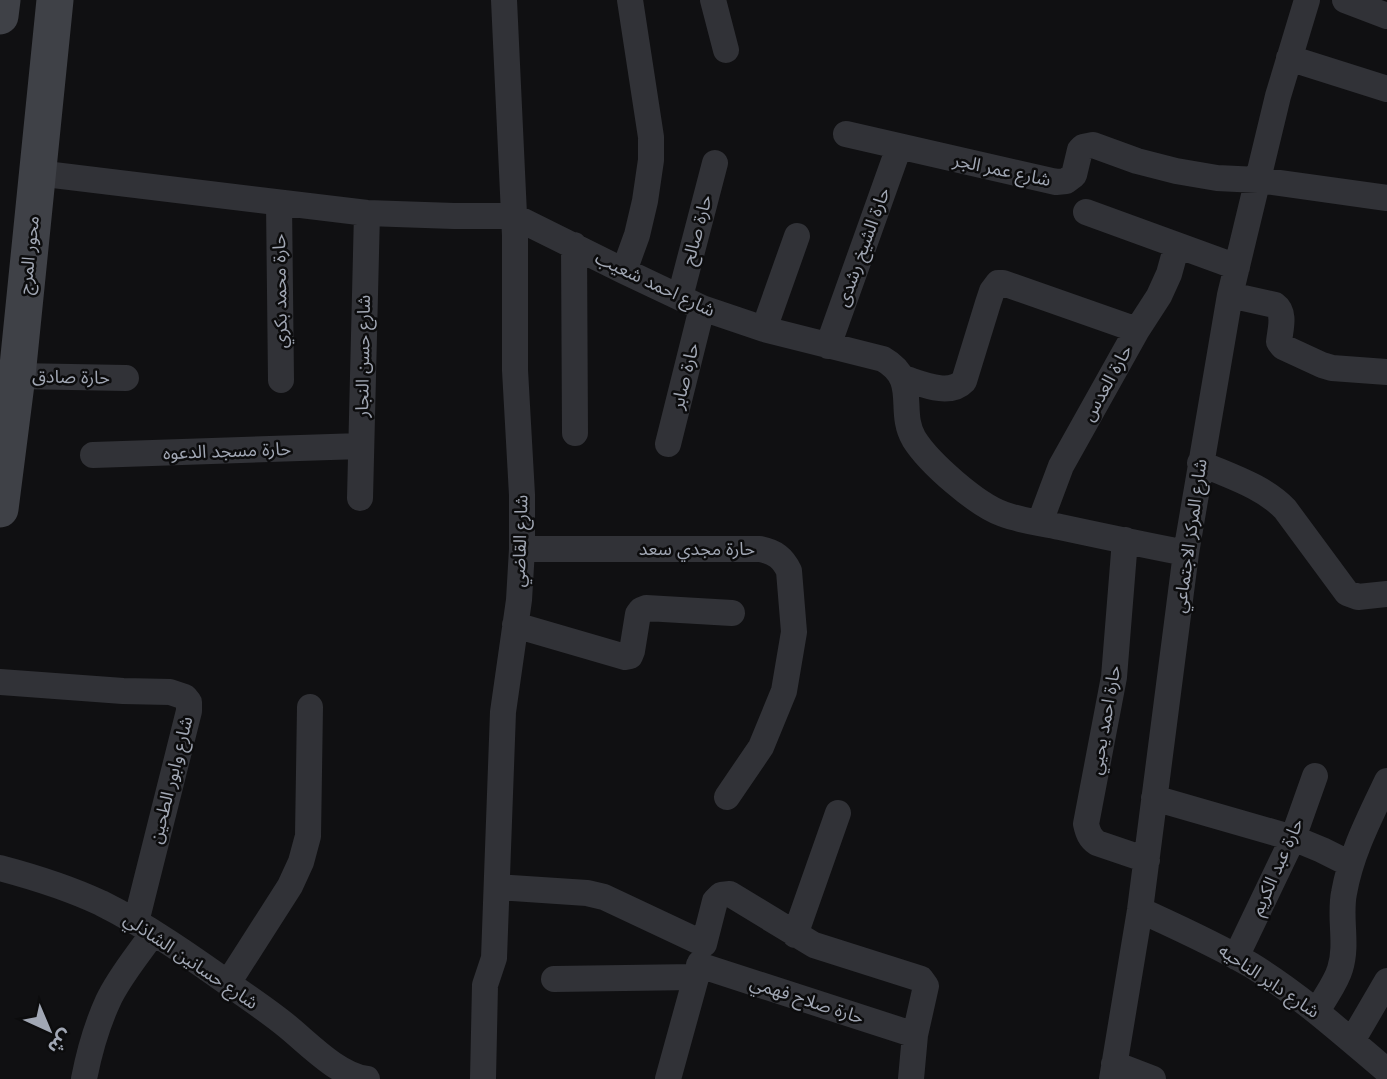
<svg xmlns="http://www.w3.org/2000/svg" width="1387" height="1079" font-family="Arial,'Noto Sans Arabic',sans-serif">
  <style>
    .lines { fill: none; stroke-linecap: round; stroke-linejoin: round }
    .minor { stroke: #313237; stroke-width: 26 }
    .secondary { stroke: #3f4147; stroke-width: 37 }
    .labels { text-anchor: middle; stroke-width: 5; stroke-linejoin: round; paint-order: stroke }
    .street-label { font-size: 18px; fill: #a1a7b4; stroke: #0c0c0d }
  </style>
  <rect width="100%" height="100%" fill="#101012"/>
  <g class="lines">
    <path class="minor" d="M713,0L726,50
      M1345,0L1387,16
      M1289,58L1387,89
      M846,134L1056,182L1066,181L1074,175L1080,150L1083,147L1093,145L1137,161L1176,171L1217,178L1258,180L1387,198
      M37,173L367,213L454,216H513L624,271L702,308L764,329L883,359C920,380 897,410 914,439C929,463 977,505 1003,514C1021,521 1042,523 1060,527C1102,536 1144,545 1186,553
      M279,203L281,380
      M1086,212L1237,267
      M574,245L575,433
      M624,271L637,235L645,201L651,160V137L630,0
      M1230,295L1275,305C1286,313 1280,330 1279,342L1283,347L1322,365L1332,368L1387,372
      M680,297L715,163
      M764,329L797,236
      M828,346L899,147
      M17,376L126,378
      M903,378C920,383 949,397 964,381L988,303L992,291L998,283H1003L1137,330
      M668,444L702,308
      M93,455L361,446
      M1200,463C1229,476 1263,486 1285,509L1347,593L1358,597L1387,594
      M360,498L367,213
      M1040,522L1061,466L1137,330L1159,296L1169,274L1177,245
      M1125,540L1114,677L1086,824C1088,833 1090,838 1097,843L1147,860
      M522,549H760C775,552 783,558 789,571L794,632L784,691L761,747L727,797
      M515,625L625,657L630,656L632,651L638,614L641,610L646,608L732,613
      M0,682L123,691L170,692L185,697L189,702V711L136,922
      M1154,798L1293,838L1322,850L1350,864
      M0,868C34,877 69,888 101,903C147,926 190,956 232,986C250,999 270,1012 288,1027C310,1045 338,1075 367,1079
      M497,887L587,893L604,897L704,944L715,901L721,895L730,894L814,945L921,979L926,986L915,1035L911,1079
      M1140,910C1177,927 1215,944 1251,965C1300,995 1343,1034 1387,1071
      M795,935L838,813
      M1236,957L1293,838L1315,776
      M699,965L915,1035
      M554,979L695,977
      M228,983L290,886L301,862L308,836L310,707
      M1317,1012C1324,998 1336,983 1340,969C1348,944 1339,918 1344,893C1351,853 1370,817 1387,781
      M1352,1041L1387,981
      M1114,1064L1153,1079
      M84,1079C89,1053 97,1025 108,1001C119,977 138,955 153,933
      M483,1079L485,985L494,958L503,712L519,600L522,549V495L515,370V236L504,0
      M668,1079L700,963
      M1112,1079L1140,910L1186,553L1230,295L1278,96L1307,0"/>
    <path class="secondary" d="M0,16L2,0
      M0,509L17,376L55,0"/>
  </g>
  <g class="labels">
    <g class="street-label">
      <text transform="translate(1002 170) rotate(12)" y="6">شارع عمر الجر</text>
      <text transform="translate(697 230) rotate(-75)" y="6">حارة صالح</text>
      <text transform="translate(863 247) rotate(-70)" y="6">حارة الشيخ رشدى</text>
      <text transform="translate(29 255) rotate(-84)" y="6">محور المرج</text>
      <text transform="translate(655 284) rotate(25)" y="6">شارع احمد شعيب</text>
      <text transform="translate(280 291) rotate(-91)" y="6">حارة محمد بكري</text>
      <text transform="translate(363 356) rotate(-89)" y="6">شارع حسن النجار</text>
      <text transform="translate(685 376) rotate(-76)" y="6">حارة صابر</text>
      <text transform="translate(71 377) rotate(1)" y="6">حارة صادق</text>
      <text transform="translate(1107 383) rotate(-61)" y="6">حارة العدس</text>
      <text transform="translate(227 451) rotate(-2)" y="6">حارة مسجد الدعوه</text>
      <text transform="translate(1190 536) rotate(-82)" y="6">شارع المركز الاجتماعي</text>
      <text transform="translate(520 541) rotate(-88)" y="6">شارع القاضي</text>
      <text x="697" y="555">حارة مجدي سعد</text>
      <text transform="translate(1105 720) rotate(-80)" y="6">حارة احمد يحيي</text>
      <text transform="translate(171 780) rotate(-76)" y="6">شارع وابور الطحين</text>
      <text transform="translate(1277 867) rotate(-66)" y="6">حارة عبد الكريم</text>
      <text transform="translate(191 961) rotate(34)" y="6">شارع حسانين الشاذلي</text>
      <text transform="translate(1269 981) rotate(34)" y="6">شارع داير الناحيه</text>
      <text transform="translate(807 1000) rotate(18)" y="6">حارة صلاح فهمي</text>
    </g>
  </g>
  <g transform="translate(49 1030) rotate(136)" stroke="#0c0c0d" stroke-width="5" paint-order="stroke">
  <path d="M0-5L12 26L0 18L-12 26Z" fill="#a1a7b4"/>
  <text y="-10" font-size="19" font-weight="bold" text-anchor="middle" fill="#a1a7b4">ش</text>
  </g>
</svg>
